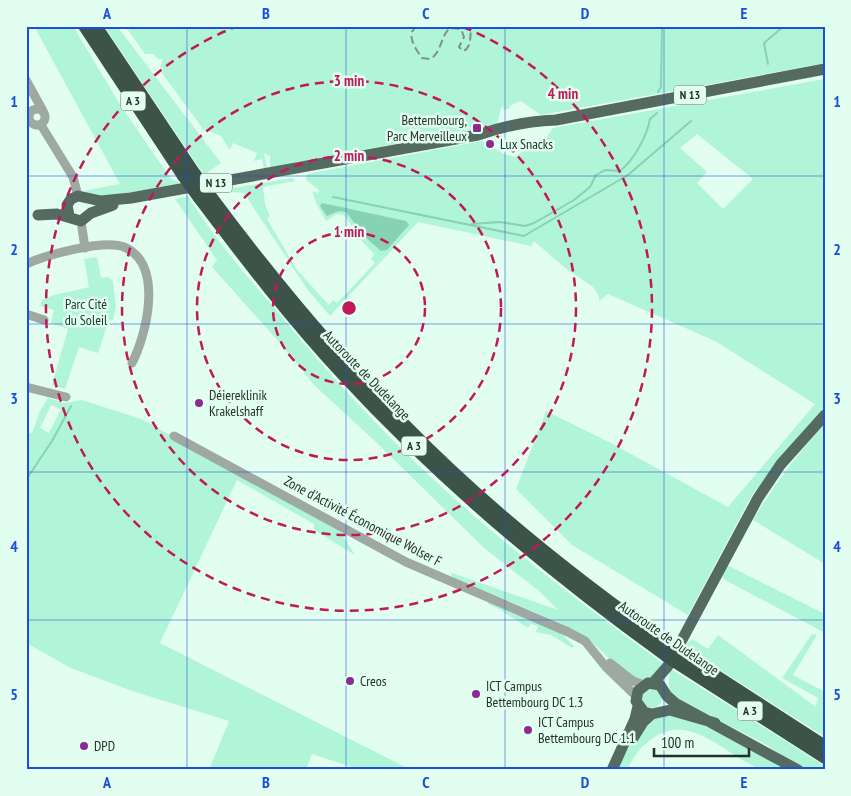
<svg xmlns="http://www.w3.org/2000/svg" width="851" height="796" font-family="'PT Sans Narrow',sans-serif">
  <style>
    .green { fill: #b0f5d7; fill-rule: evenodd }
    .water { fill: #87d2b2 }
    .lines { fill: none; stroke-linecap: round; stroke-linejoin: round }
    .stream { stroke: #87d2b2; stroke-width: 2 }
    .minor { stroke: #9ea9a4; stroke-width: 9 }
    .major { stroke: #556a60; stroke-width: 11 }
    .highway { stroke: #3c5349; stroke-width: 12 }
    .rail { stroke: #80928a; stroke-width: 2; stroke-dasharray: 8 4; stroke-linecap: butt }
    .highway-bridge { stroke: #3c5349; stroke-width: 12 }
    .grid { fill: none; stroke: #1d4ed8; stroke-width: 1; stroke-opacity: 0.55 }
    .ring { fill: none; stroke: #c2185b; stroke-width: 2.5; stroke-dasharray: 9 6 }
    .poi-dot { fill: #8c2a91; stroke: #e2fef1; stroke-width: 2 }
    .labels { text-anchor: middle; stroke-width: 5; stroke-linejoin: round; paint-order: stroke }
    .shield { fill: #e2fef1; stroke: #5e6e66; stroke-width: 1 }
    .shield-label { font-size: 12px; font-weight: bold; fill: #26302b }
    .poi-label { font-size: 14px; fill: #26302b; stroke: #e2fef1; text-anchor: start }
    .park-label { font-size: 14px; fill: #17392c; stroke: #e2fef1 }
    .street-label { font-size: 14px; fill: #26302b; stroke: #e2fef1 }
    .centre { fill: #c2185b; stroke: #e2fef1; stroke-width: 2.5 }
    .ring-label { font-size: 15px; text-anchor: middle; font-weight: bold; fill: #c2185b; stroke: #e2fef1; stroke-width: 5; stroke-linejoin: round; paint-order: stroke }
    .neatline { fill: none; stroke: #1d4ed8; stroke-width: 2 }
    .grid-label { font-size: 16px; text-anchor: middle; font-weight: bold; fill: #1d4ed8 }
  </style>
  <rect width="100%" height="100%" fill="#e2fef1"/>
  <path class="green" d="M34,26H73L121,106L171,179L177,181L180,184L100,198L83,191L120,184Z
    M104,26H117L221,163L204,175Z
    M125,26H825V63L541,115L521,101L509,106L510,108L504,110L503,107L501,108L497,125L313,159L305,163L303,161L295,162L292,167H270V156L264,153L267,168L264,169L262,159L254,161L257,153L233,143L230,150L221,136L203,129L162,73L163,70L160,67L163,59H158L153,54H145Z
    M825,79V407L752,495L688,615L572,545L516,489L546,411L609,442L728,507L815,404L715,341L608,294L599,301V296L593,287L564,267L534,241L531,246L418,222L330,316L307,289L244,193L217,191L292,178L295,181L263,187L265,204L270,216L267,219L297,270L329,305L333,300L337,303L375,263L371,259L374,254L361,240L344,215L337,214L326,221L316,203L312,191L318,193L319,190L306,180L307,174L482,141L504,154L515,157L538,139L547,137L553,128ZM697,134L753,179L723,209L697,183L707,172L680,148Z
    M188,196C215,240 248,277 281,316C328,373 379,429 433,479C505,546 584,606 664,664L651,679C625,686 606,650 586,638C556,620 522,607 489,593C477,588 462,584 451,576L452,573L558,610L539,591L483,547L376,442L314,385L280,343L212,267L217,260L175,199Z
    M97,257L101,278L108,277L113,281L116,306L113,321L109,320L98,353L79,347L65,389L52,385L68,329L51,323L54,310L40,306L42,300L54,295L89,287L84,259Z
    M48,398L64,403L82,400L141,419L337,526L355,555L314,530V524L237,480L160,643L411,770H361L312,754L306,770H209L229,721L132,691L71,668L26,643V432L32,433L40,411ZM51,405L61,409L49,433L40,428Z
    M825,424V564L753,520C774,485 797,454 825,424Z
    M727,565L825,614V633L725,580L722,576Z
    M489,600L562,634L574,646L572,648L551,635L536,632L538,626L531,624L528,628L497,608L488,604Z
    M812,634L817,635L793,675L825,692V737L684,647L692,639L708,649L718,635L816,707L818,698L782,678Z
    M671,669L825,766V770H805L763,743L680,701C667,691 667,684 671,669Z
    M642 698a10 10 0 1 1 20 0a10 10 0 1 1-20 0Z
    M665,714L687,717L792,770C783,770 769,772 761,769C727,757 691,711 653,738C640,747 634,756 627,770H617C631,744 637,725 665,714Z"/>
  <path class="water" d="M322,203L406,221L409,225L387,250L381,251L365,237L346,212L339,211L327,216L320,206Z"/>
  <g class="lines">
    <path class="stream" d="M768,64L764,43L784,26
      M658,92L661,87L662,26
      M333,197L524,236L628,175L691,121
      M472,224L500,222L525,226L534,223L574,200L590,187L596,175L605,170L620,171C634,160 647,136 650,119L657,113
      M26,480L52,441L71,406"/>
    <path class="minor" d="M26,80L43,111
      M29 117a8 8 0 1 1 16 0a8 8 0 1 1-16 0Z
      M41,125L73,177L78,196
      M81,221L85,248
      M26,264C46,255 104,239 124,247C164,264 147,334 132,363
      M26,314L44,320
      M26,387L66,397
      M174,436L406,562L568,632L585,641L606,667L636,696
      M610,663L633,681L644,685"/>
    <path class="major" d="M38,215L57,214L81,221L91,213L113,205
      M69,216L67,205L71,199L78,196L101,201L131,198L478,135C504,126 529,121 556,120L825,69
      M653,683L668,666L758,498L781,464L825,415
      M715,723L670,710L652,714L644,712L636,701L638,691L648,683L660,685L667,696L675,703L798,770
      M633,738L643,722L652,714
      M612,770L635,719L638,706"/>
    <path class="highway" d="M84,26L183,176
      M96,26L195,174
      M210,195C270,276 334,353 405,425C486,508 577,580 671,646
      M199,198C245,259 292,320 344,376C441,481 551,573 666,656
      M681,653L825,746
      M675,662L825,758"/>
    <path class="rail" d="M417,26C405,34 415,48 422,58L430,59C442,53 440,36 450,28L461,29L464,37L459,47L463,51C472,48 470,35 471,26"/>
    <path class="highway-bridge" d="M195,174L210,195
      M183,176L199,198
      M671,646L681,653
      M666,656L675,662"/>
  </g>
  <path class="grid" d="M187,26V770M346,26V770M505,26V770M664,26V770M26,176H825M26,324H825M26,472H825M26,620H825"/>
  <g class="ring">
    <circle cx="349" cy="308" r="76"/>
    <circle cx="349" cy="308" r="152"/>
    <circle cx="349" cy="308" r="227"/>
    <path d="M463 27A303 303 0 1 1 235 27"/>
  </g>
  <g class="poi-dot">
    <rect x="472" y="123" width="10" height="10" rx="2.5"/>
    <circle cx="490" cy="144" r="5"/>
    <circle cx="199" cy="403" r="5"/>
    <circle cx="350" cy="681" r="5"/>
    <circle cx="476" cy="694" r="5"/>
    <circle cx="528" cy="730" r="5"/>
    <circle cx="84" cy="746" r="5"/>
  </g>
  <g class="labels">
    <g class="shield">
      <rect x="674" y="85.5" width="32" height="19" rx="4"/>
      <rect x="120.5" y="91.5" width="25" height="19" rx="4"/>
      <rect x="200" y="173.5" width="32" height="19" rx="4"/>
      <rect x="401.5" y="436.5" width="25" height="19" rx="4"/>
      <rect x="737.5" y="701.5" width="25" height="19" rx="4"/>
    </g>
    <g class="shield-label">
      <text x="690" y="99">N 13</text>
      <text x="133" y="105">A 3</text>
      <text x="216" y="187">N 13</text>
      <text x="414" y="450">A 3</text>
      <text x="750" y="715">A 3</text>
    </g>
    <g class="poi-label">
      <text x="467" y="125" text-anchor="end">Bettembourg,<tspan x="467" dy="16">Parc Merveilleux</tspan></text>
      <text x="500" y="149">Lux Snacks</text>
      <text x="209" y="400">Déiereklinik<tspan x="209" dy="16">Krakelshaff</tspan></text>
      <text x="360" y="686">Creos</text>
      <text x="486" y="691">ICT Campus<tspan x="486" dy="16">Bettembourg DC 1.3</tspan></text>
      <text x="538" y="727">ICT Campus<tspan x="538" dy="16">Bettembourg DC 1.1</tspan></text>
      <text x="94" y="751">DPD</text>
    </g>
    <g class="park-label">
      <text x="86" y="309">Parc Cité<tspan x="86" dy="16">du Soleil</tspan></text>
    </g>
    <g class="street-label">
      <text transform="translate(367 375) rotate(46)" y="5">Autoroute de Dudelange</text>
      <text transform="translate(363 521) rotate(28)" y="5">Zone d'Activité Économique Wolser F</text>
      <text transform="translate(669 638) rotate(35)" y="5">Autoroute de Dudelange</text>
    </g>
  </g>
  <circle cx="349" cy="308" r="8" class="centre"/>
  <g class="ring-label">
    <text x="349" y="86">3 min</text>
    <text x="563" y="99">4 min</text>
    <text x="349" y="161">2 min</text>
    <text x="349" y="237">1 min</text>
  </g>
  <rect width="851" height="796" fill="none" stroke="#e2fef1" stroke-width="55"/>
  <path d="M654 748v8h95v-8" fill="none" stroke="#26302b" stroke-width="2.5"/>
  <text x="661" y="748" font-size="15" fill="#26302b" stroke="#e2fef1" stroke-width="4" paint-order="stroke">100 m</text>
  <rect x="28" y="28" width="796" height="740" class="neatline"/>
  <g class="grid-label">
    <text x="107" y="19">A</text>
    <text x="266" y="19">B</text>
    <text x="426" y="19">C</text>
    <text x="585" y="19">D</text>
    <text x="744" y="19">E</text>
    <text x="14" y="107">1</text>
    <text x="837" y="107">1</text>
    <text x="14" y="255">2</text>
    <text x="837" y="255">2</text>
    <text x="14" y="404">3</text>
    <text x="837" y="404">3</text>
    <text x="14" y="552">4</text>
    <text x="837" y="552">4</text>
    <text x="14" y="700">5</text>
    <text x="837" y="700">5</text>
    <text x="107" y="788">A</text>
    <text x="266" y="788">B</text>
    <text x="426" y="788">C</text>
    <text x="585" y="788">D</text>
    <text x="744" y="788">E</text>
  </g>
</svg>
